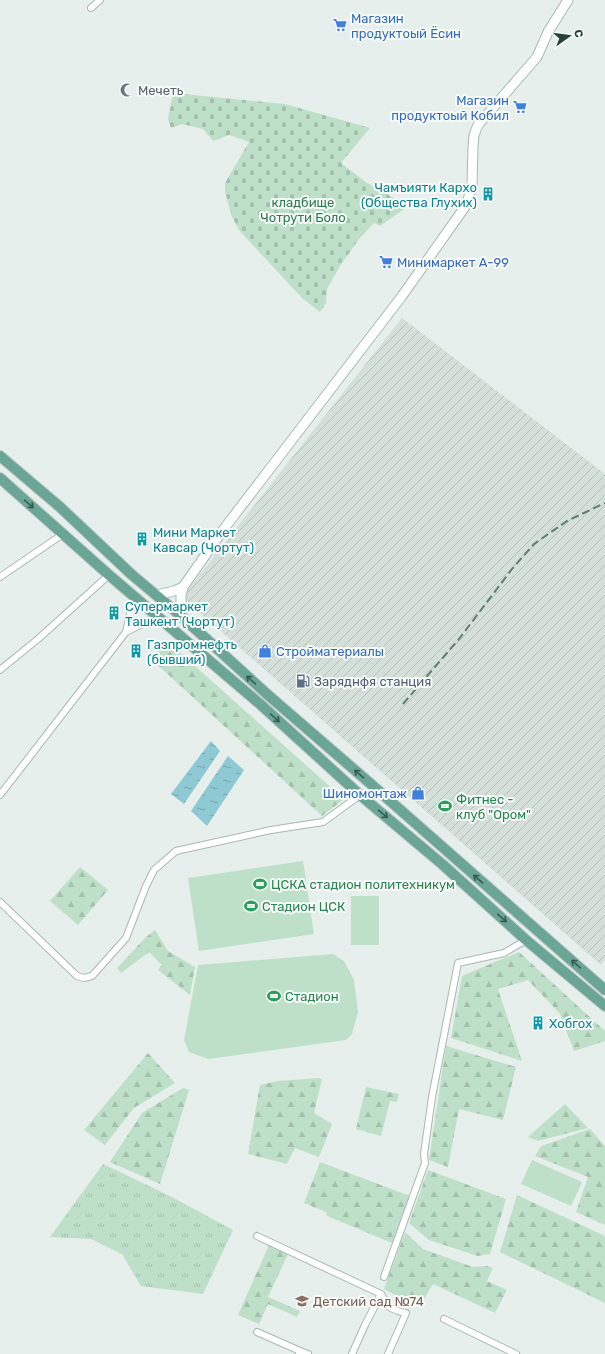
<svg xmlns="http://www.w3.org/2000/svg" width="605" height="1354" font-family="Rubik,sans-serif">
  <style>
    .industrial { fill: url(#industrial-furrows) }
    .forest { fill: url(#forest-firs) }
    .cemetery { fill: url(#cemetery-stones) }
    .park { fill: url(#park-tufts) }
    .garden { fill: #bfe0c8 }
    .water { fill: url(#water-ripples) }
    .lines { fill: none; stroke-linecap: round; stroke-linejoin: round }
    .street-casing { stroke: #a8b8b2; stroke-width: 8 }
    .secondary-casing { stroke: #a4bbb3; stroke-width: 11 }
    .primary-casing { stroke: #c2cac8; stroke-width: 12 }
    .street { stroke: #fff; stroke-width: 6 }
    .secondary { stroke: #fff; stroke-width: 9 }
    .primary { stroke: #6aa596; stroke-width: 10 }
    .rail { stroke: #5f7d75; stroke-width: 2; stroke-dasharray: 8 4; stroke-linecap: butt }
    .oneway { stroke: #365b51 }
    .labels { text-anchor: middle; stroke-width: 4; stroke-linejoin: round; paint-order: stroke }
    .shop-label { font-size: 13px; fill: #366cbe; stroke: #f7fbf9; text-anchor: start }
    .worship-label { font-size: 13px; fill: #5b616d; stroke: #f7fbf9; text-anchor: start }
    .culture-label { font-size: 13px; fill: #0d838f; stroke: #f7fbf9; text-anchor: start }
    .park-label { font-size: 13px; fill: #2d7a4b; stroke: #f7fbf9 }
    .service-label { font-size: 13px; fill: #4e5e75; stroke: #f7fbf9; text-anchor: start }
    .leisure-label { font-size: 13px; fill: #27864d; stroke: #f7fbf9; text-anchor: start }
    .education-label { font-size: 13px; fill: #785e54; stroke: #f7fbf9; text-anchor: start }
  </style>
  <defs>
    <pattern id="industrial-furrows" width="10" height="10" patternUnits="userSpaceOnUse"><rect width="10" height="10" fill="#d4dfda"/><path d="M-1 1l2-2M0 10L10 0M9 11l2-2" fill="none" stroke="#b6c1bc"/></pattern>
    <pattern id="forest-firs" width="22" height="20" patternUnits="userSpaceOnUse"><rect width="22" height="20" fill="#bfe0c8"/><path d="M5 1l3.5 6h-7zM16 11l3.5 6h-7z" fill="#a4c1ad"/></pattern>
    <pattern id="cemetery-stones" width="16" height="16" patternUnits="userSpaceOnUse"><rect width="16" height="16" fill="#bfe0c8"/><path d="M2 7V4a2 2 0 0 1 4 0v3zM10 15v-3a2 2 0 0 1 4 0v3z" fill="#a4c1ad"/></pattern>
    <pattern id="park-tufts" width="24" height="20" patternUnits="userSpaceOnUse"><rect width="24" height="20" fill="#bfe0c8"/><path d="M3 7l-1-3M5 7V3M7 7l1-3M15 17l-1-3M17 17v-4M19 17l1-3" fill="none" stroke="#a4c1ad"/></pattern>
    <pattern id="water-ripples" width="26" height="14" patternUnits="userSpaceOnUse"><rect width="26" height="14" fill="#8ec9d4"/><path d="M2 4q2-2 4 0t4 0M15 11q2-2 4 0t4 0" fill="none" stroke="#74a5ad"/></pattern>
  </defs>
  <rect width="100%" height="100%" fill="#e6efeb"/>
  <path class="industrial" d="M402,318L605,474V960L601,965L182,597Z"/>
  <path class="forest" d="M168,642L344,799L322,816L150,658Z
    M80,867L108,890L78,925L50,901Z
    M155,930L168,951L195,967L190,995L158,970L162,965L149,952L121,973L117,968L146,937Z
    M519,952L605,1031V1041L574,1051L560,1014L528,980L498,989L522,1061L451,1038L462,976Z
    M446,1046L516,1067L503,1120L459,1109L448,1167L429,1160Z
    M148,1053L175,1083L134,1108L105,1145L84,1130Z
    M319,1078L322,1079L314,1113L332,1124L319,1157L295,1148L287,1164L248,1154L260,1085L278,1081Z
    M366,1087L399,1094L397,1102L390,1101L381,1136L356,1129Z
    M183,1088L189,1090L160,1184L110,1162L142,1113Z
    M565,1104L588,1128L538,1141L528,1137Z
    M590,1129L605,1146V1225L576,1212L588,1177L535,1156L541,1146Z
    M320,1162L410,1196L392,1243L327,1216L326,1212L304,1203Z
    M428,1170L506,1199L490,1254L478,1256L429,1240L409,1223Z
    M517,1195L605,1236V1303L500,1252Z
    M405,1232L423,1249L473,1267L487,1266L493,1268L487,1281L507,1290L495,1313L433,1284L424,1299L416,1295L411,1303L384,1289Z
    M269,1245L288,1254L268,1297L300,1311L297,1317L268,1304L259,1324L238,1315Z"/>
  <path class="cemetery" d="M173,93L285,104L370,128L341,163L367,183L387,194L407,207L380,226L374,223L359,239L340,266L327,289L326,303L320,312L302,298L263,256L239,230L231,215L225,191V183L249,142L229,135L213,141L203,129L182,124L171,128L168,119Z"/>
  <path class="park" d="M103,1164L172,1197L233,1230L203,1294L141,1286L122,1254L91,1239L50,1237Z"/>
  <path class="garden" d="M303,861L314,934L199,951L188,878Z
    M351,896H379V945H351Z
    M333,954L344,961L354,980L358,1012L352,1034L346,1040L208,1059L189,1052L184,1040L198,965Z
    M532,1160L582,1182L571,1206L521,1184Z"/>
  <path class="water" d="M211,741L220,751L184,804L171,794Z
    M228,756L244,770L207,826L191,811Z"/>
  <g class="lines">
    <g class="street-casing">
      <path id="street" d="M91,8L100,0
        M0,577L63,534
        M126,632L152,619L159,617
        M0,670L38,639L109,575
        M0,795L126,632L134,596
        M0,902L77,976L84,978L92,976L126,938L146,886L154,870L176,851L271,830L323,822L360,795
        M257,1236L381,1294C388,1307 390,1310 406,1313L388,1354
        M384,1277L425,1163L424,1154L432,1097L458,963L504,953L526,940
        M444,1319L516,1354
        M257,1332L300,1351
        M299,1354L300,1351L308,1354
        M352,1354L365,1325L381,1294"/>
    </g>
    <g class="secondary-casing">
      <path id="secondary" d="M157,595L174,591L183,587
        M181,616V596L183,587L223,530L402,296L467,204L472,185L473,147L474,135L478,125L537,57L548,32L568,0"/>
    </g>
    <g class="primary-casing">
      <path id="primary" d="M0,456L60,507L131,574L181,616L268,695L372,785L605,990
        M0,478L109,575L260,704L360,795L442,864L526,940L605,1006"/>
    </g>
    <use href="#street" class="street"/>
    <use href="#secondary" class="secondary"/>
    <use href="#primary" class="primary"/>
    <path class="rail" d="M403,704L459,639L512,569L534,544L567,521L605,503"/>
  </g>
  <defs><path id="oneway-shaft" d="M-6 0H5M1.5-3L5.5 0L1.5 3" fill="none" stroke-width="1.6" stroke-linecap="round" stroke-linejoin="round"/></defs>
  <g class="oneway">
    <use href="#oneway-shaft" transform="translate(29 504) rotate(42)"/>
    <use href="#oneway-shaft" transform="translate(251 680) rotate(-138)"/>
    <use href="#oneway-shaft" transform="translate(275 718) rotate(42)"/>
    <use href="#oneway-shaft" transform="translate(359 774) rotate(-139)"/>
    <use href="#oneway-shaft" transform="translate(383 814) rotate(40)"/>
    <use href="#oneway-shaft" transform="translate(478 879) rotate(-139)"/>
    <use href="#oneway-shaft" transform="translate(502 918) rotate(42)"/>
    <use href="#oneway-shaft" transform="translate(576 964) rotate(-138)"/>
  </g>
  <defs>
    <g id="supermarket-bare" transform="scale(1.08)"><path d="M-6-5.5h2.5l.6 2H6L4.5 2H-2.5L-4.4-4H-6ZM-1.5 3.2a1.3 1.3 0 1 0 .1 0ZM3 3.2a1.3 1.3 0 1 0 .1 0Z" fill="#3f7fe0" stroke="#f7fbf9" stroke-width="2.5" paint-order="stroke"/></g>
    <g id="mosque-bare" transform="scale(1.08)"><path d="M3.5-4.9A6 6 0 1 0 3.5 4.9A5 5 0 1 1 3.5-4.9Z" fill="#6b7280" stroke="#f7fbf9" stroke-width="2.5" paint-order="stroke"/></g>
    <g id="building-bare" transform="scale(1.08)"><path d="M-4-6H4V6H1V3H-1V6H-4ZM-2.5-4.3h1.7v1.8h-1.7ZM.8-4.3h1.7v1.8H.8ZM-2.5-1h1.7V.8h-1.7ZM.8-1h1.7V.8H.8Z" fill="#0f9aa8" stroke="#f7fbf9" stroke-width="2.5" paint-order="stroke"/></g>
    <g id="shop-bare" transform="scale(1.08)"><path d="M-5-2.5h2.3a2.7 3.5 0 0 1 5.4 0H5L5.5 6h-11ZM-1.5-2.5h3a1.5 2.3 0 0 0-3 0Z" fill="#3f7fe0" stroke="#f7fbf9" stroke-width="2.5" paint-order="stroke"/></g>
    <g id="fuel-bare" transform="scale(1.08)"><path d="M-5.5-6h7V0h2V4h1.3V-2.5L3-4.5l.8-.8L6-3V5H2.5V1h-1V6h-7ZM-4.2-4.7v3.2H.2V-4.7Z" fill="#5c6f8a" stroke="#f7fbf9" stroke-width="2.5" paint-order="stroke"/></g>
    <g id="stadium-bare" transform="scale(1.08)"><path d="M0-5a6.5 5 0 1 0 0 10a6.5 5 0 1 0 0-10ZM-3.5-1.8h7v3.6h-7Z" fill="#2e9e5b" stroke="#f7fbf9" stroke-width="2.5" paint-order="stroke"/></g>
    <g id="school-bare" transform="scale(1.08)"><path d="M0-5L7-2L0 1L-7-2ZM-4 1L0 2.5L4 1V4Q0 6-4 4Z" fill="#8d6e63" stroke="#f7fbf9" stroke-width="2.5" paint-order="stroke"/></g>
  </defs>
  <g fill-rule="evenodd">
    <use href="#supermarket-bare" x="340" y="25"/>
    <use href="#mosque-bare" x="127" y="90"/>
    <use href="#supermarket-bare" x="520" y="107"/>
    <use href="#building-bare" x="488" y="194"/>
    <use href="#supermarket-bare" x="386" y="262"/>
    <use href="#building-bare" x="142" y="539"/>
    <use href="#building-bare" x="114" y="613"/>
    <use href="#building-bare" x="136" y="651"/>
    <use href="#shop-bare" x="265" y="651"/>
    <use href="#fuel-bare" x="303" y="681"/>
    <use href="#shop-bare" x="418" y="793"/>
    <use href="#stadium-bare" x="445" y="806"/>
    <use href="#stadium-bare" x="260" y="884"/>
    <use href="#stadium-bare" x="251" y="906"/>
    <use href="#stadium-bare" x="274" y="996"/>
    <use href="#building-bare" x="538" y="1023"/>
    <use href="#school-bare" x="302" y="1301"/>
  </g>
  <g class="labels">
    <g class="shop-label">
      <text x="351" y="23">Магазин<tspan x="351" dy="15">продуктоый Ёсин</tspan></text>
      <text x="509" y="105" text-anchor="end">Магазин<tspan x="509" dy="15">продуктоый Кобил</tspan></text>
      <text x="397" y="267">Минимаркет А-99</text>
      <text x="276" y="656">Стройматериалы</text>
      <text x="407" y="798" text-anchor="end">Шиномонтаж</text>
    </g>
    <g class="worship-label">
      <text x="138" y="95">Мечеть</text>
    </g>
    <g class="culture-label">
      <text x="477" y="192" text-anchor="end">Чамъияти Кархо<tspan x="477" dy="15">(Общества Глухих)</tspan></text>
      <text x="153" y="537">Мини Маркет<tspan x="153" dy="15">Кавсар (Чортут)</tspan></text>
      <text x="125" y="611">Супермаркет<tspan x="125" dy="15">Ташкент (Чортут)</tspan></text>
      <text x="147" y="649">Газпромнефть<tspan x="147" dy="15">(бывший)</tspan></text>
      <text x="549" y="1028">Хобгох</text>
    </g>
    <g class="park-label">
      <text x="303" y="207">кладбище<tspan x="303" dy="15">Чотрути Боло</tspan></text>
    </g>
    <g class="service-label">
      <text x="314" y="686">Заряднфя станция</text>
    </g>
    <g class="leisure-label">
      <text x="456" y="804">Фитнес -<tspan x="456" dy="15">клуб "Ором"</tspan></text>
      <text x="271" y="889">ЦСКА стадион политехникум</text>
      <text x="262" y="911">Стадион ЦСК</text>
      <text x="285" y="1001">Стадион</text>
    </g>
    <g class="education-label">
      <text x="313" y="1306">Детский сад №74</text>
    </g>
  </g>
  <g transform="translate(569 36) rotate(76)" stroke="#f7fbf9" stroke-width="3" paint-order="stroke">
  <path d="M0-3L7 15L0 10L-7 15Z" fill="#24423a"/>
  <text y="-6" font-size="11" font-weight="bold" text-anchor="middle" fill="#24423a">С</text>
  </g>
</svg>
